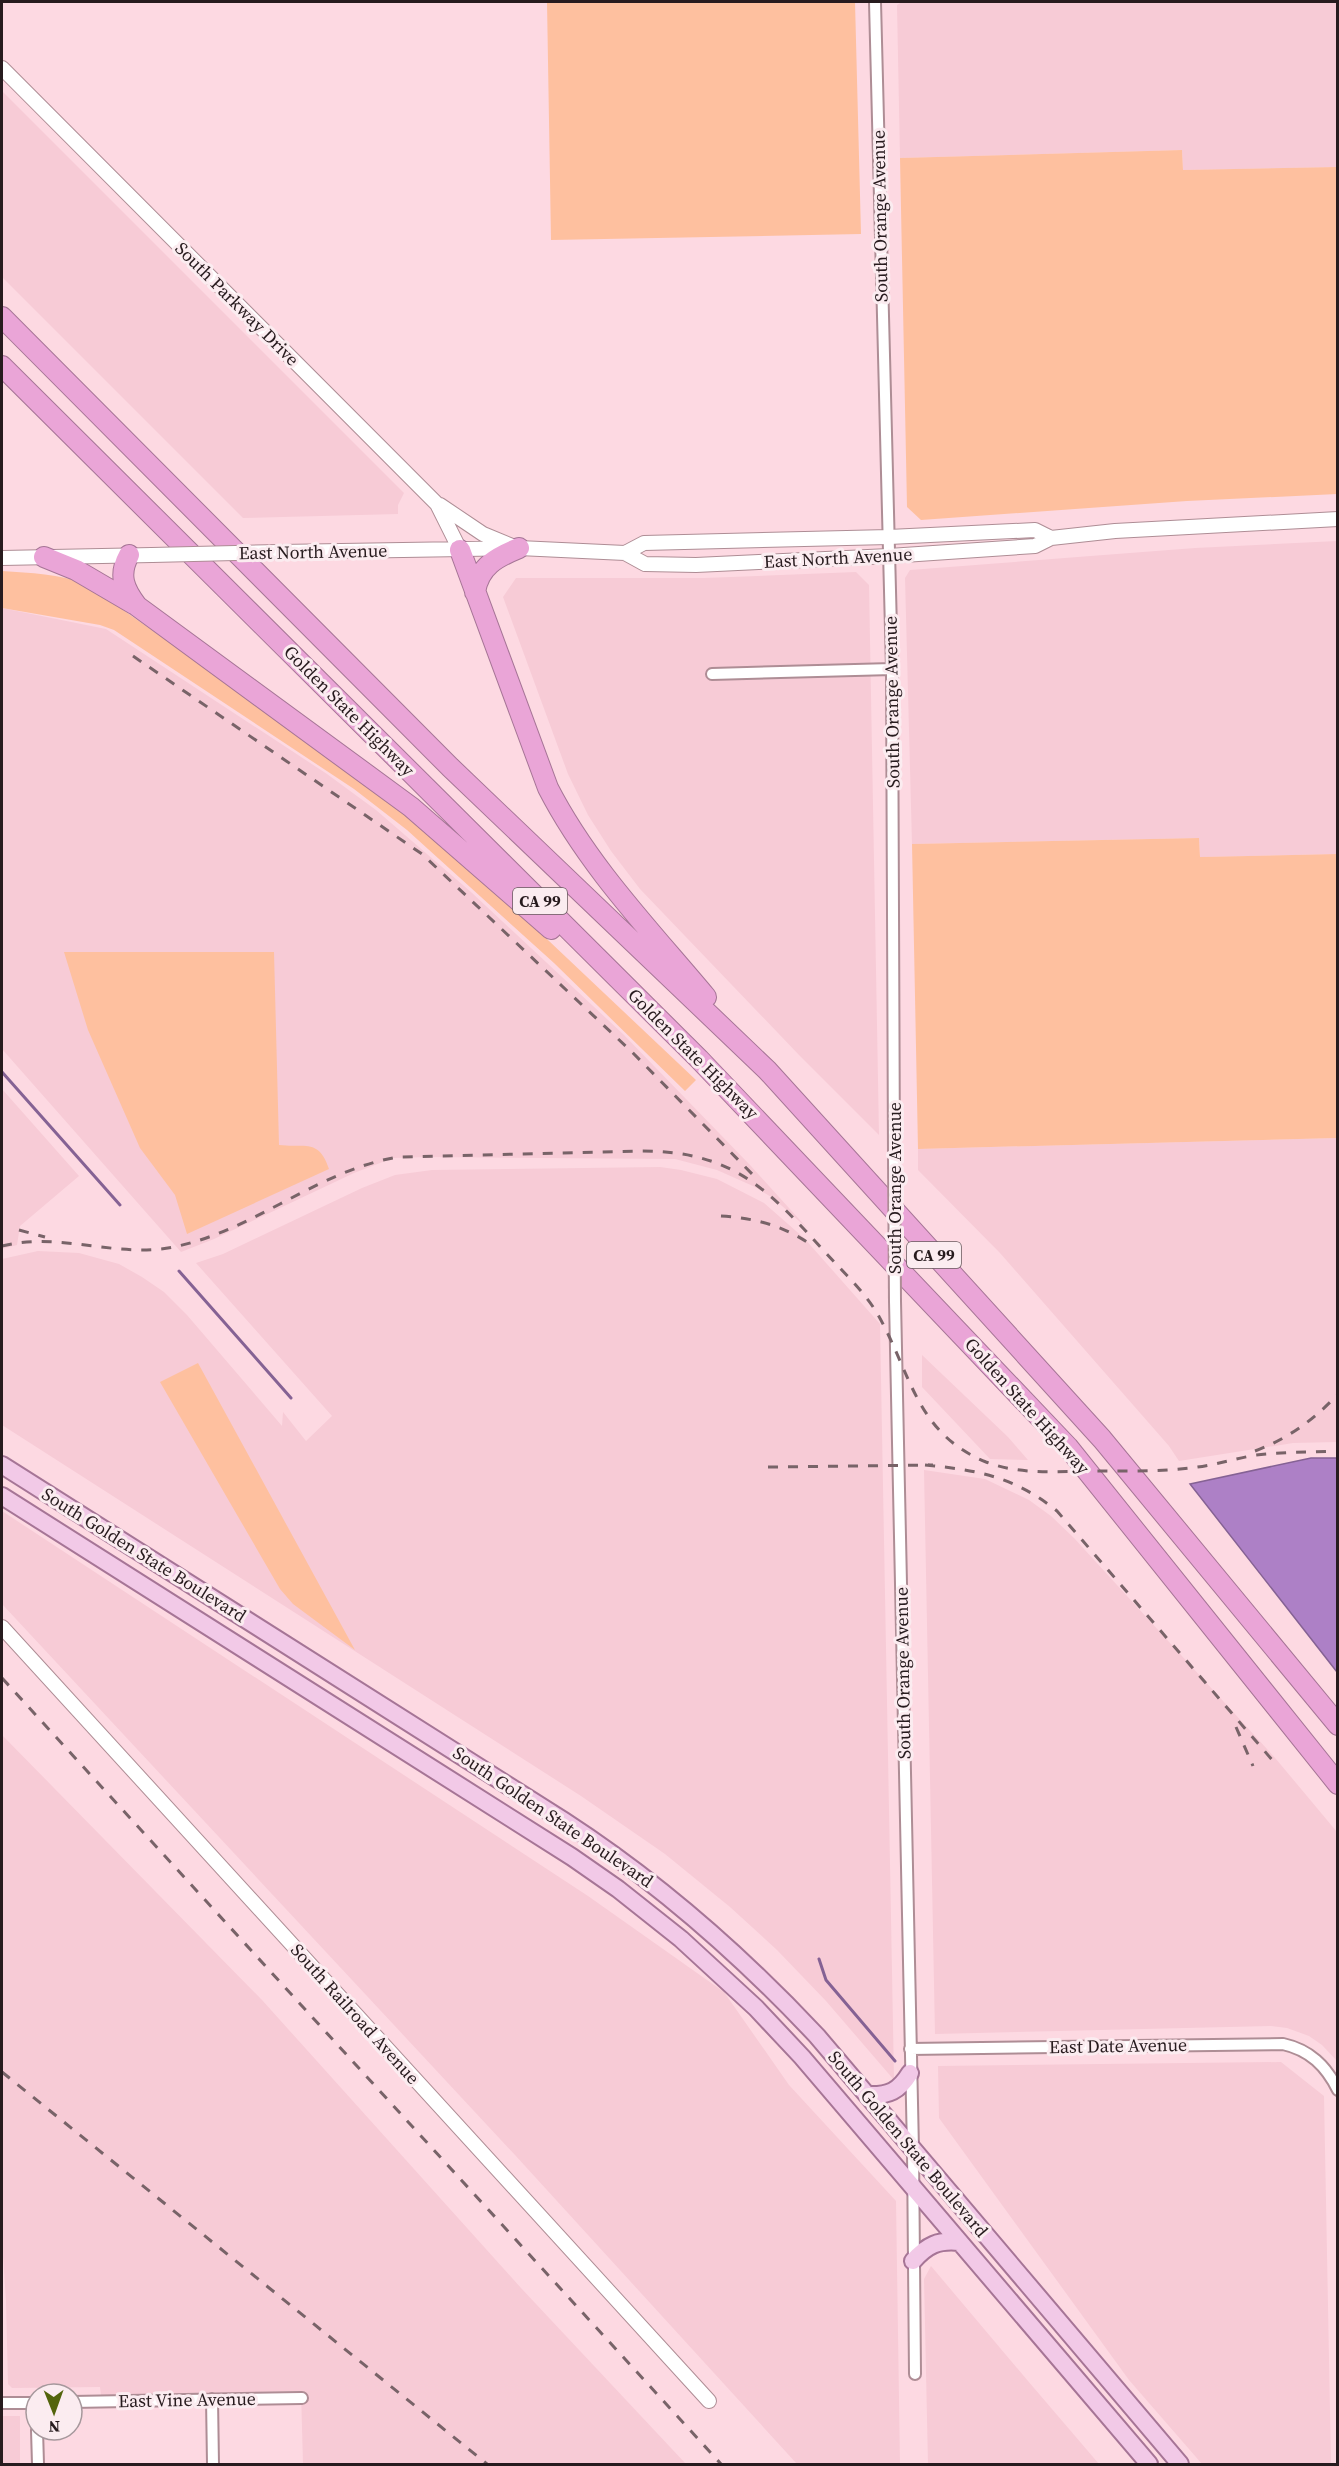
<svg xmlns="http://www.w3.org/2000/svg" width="1339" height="2466" font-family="'Source Serif 4',serif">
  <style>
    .built { fill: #f7cbd6 }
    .green { fill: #fec09f }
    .water { fill: #ad80c6; stroke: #856294; stroke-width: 1.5 }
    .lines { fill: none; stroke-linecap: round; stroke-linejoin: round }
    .stream { stroke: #856294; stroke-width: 3 }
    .minor-casing { stroke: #ae8d95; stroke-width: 14 }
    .tertiary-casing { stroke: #ae8d95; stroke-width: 16 }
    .primary-casing { stroke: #a67596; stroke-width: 20 }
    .motorway-casing { stroke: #a67596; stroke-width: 22 }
    .minor { stroke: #fff; stroke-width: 10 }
    .tertiary { stroke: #fff; stroke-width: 14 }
    .primary { stroke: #f2c9e7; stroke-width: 16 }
    .motorway { stroke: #eaa5d7; stroke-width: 20 }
    .rail { stroke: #786368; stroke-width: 3; stroke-dasharray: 10 10; stroke-linecap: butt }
    .minor-bridge-casing { stroke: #ae8d95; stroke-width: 14; stroke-linecap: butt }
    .tertiary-bridge-casing { stroke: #ae8d95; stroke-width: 16; stroke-linecap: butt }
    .minor-bridge { stroke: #fff; stroke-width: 10 }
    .tertiary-bridge { stroke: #fff; stroke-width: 14 }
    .labels { text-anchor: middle; stroke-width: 6; stroke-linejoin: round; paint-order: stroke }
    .shield { fill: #fbecf0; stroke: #675a5d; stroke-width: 1.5 }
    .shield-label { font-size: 16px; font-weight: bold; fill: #271b1e }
    .street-label { font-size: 18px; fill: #271b1e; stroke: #fbecf0 }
  </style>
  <rect width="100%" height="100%" fill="#fdd9e2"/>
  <path class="built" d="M902,2H1337V167L1183,170L1182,150L900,158L897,5Z
    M2,91L404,493L398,505V514L243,518L2,277Z
    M1337,541V854L1200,857L1199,838L912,844L905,578L910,570L1195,548Z
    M856,572L869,585L879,1135L799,1055L640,889L611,851L588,815L568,774L503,597L516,578H704Z
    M2,608L106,629L327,774L376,810L471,892L623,1034L750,1165L808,1229L773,1198L753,1186L717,1170L675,1159L428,1157L393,1158L354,1173L214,1239L181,1252L2,1049Z
    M2,1089L79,1176L20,1226L17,1245L2,1249Z
    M1337,1138V1442L1293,1443L1179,1461L1169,1446L1000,1253L918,1170V1149Z
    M660,1167L681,1170L717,1179L764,1203L804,1238L880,1324L894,2080L826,2001L777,1950L730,1907L665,1854L581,1796L2,1425V1259L38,1251L79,1253L119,1264L142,1277L164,1292L187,1315L282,1426L283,1412L306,1441L332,1416L196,1263L223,1254L362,1188L395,1175L432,1170Z
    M922,1355L1008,1437L1028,1460L990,1459L922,1387Z
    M924,1470L985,1479L1029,1500L1051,1516L1074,1538L1276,1759L1337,1832V2061L1322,2045L1309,2036L1287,2028L1271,2026L935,2034Z
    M2,1511L588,1896L724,1992L789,2085L896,2201L900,2464H797L515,2155L2,1604Z
    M2,1735L262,2000L521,2288L686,2464H303L301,2391L101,2395L100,2387L12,2388L8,2384L6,2301L2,2241Z
    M1281,2062L1324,2096L1331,2464H1202L1129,2380L939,2118L938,2066Z
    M931,2266L1028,2381L1099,2464H928L924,2279Z
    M2,2416H20V2464H2Z"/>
  <path class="green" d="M547,2H855L861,234L551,240Z
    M1182,150L1183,170L1337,167V494L1187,501L921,520L907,507L900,158Z
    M2,571C31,573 59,574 86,584L362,777L512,906L696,1080L685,1091L554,963L407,830L354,789L114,630L100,625L2,608Z
    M1199,838L1200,857L1337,854V1138L918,1149L912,844Z
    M64,952H274L279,1145C305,1148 319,1138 329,1169L187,1234L175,1195L140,1148L88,1030Z
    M198,1363L355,1650L293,1604L280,1589L160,1382Z"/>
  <path class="water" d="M1311,1458H1337V1672L1190,1484Z"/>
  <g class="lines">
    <path class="stream" d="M2,1072L120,1205
      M179,1271L291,1398
      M819,1959L826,1980L895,2061"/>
    <g class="minor-casing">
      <path id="minor" d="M875,2L892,669L894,1156
        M712,674L892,669
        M895,1301L913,2150L915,2374
        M910,2049L1283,2044C1310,2050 1326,2066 1338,2090
        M212,2399L213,2464
        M72,2402L302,2398
        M2,2403H36
        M37,2430L38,2464"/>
    </g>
    <g class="tertiary-casing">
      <path id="tertiary" d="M2,68L437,504L460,550
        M440,505L483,534L512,546
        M280,552L519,548L625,553L645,564L696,565L889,556L1035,546L1051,538L1115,531L1338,519
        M625,553L644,543L889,537L1035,530L1051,538
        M2,558L152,555
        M2,1627L709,2401"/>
    </g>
    <g class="primary-casing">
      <path id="primary" d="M2,1465L564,1821C658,1882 740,1954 817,2036L1180,2464
        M2,1496L572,1857L618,1889L681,1939L756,2008L802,2057L912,2186L1149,2464
        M867,2095C889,2096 899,2091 910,2073
        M913,2261C927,2245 938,2240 959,2242"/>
    </g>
    <g class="motorway-casing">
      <path id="motorway" d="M2,317L450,767L767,1070L1102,1439L1338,1725
        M2,366L699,1059L1068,1447L1338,1784
        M460,550L548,788C588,866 650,930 706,997
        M129,555C118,575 124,589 137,606L411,807L551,929
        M44,557L76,570L134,604
        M475,592C479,566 497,557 519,548"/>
    </g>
    <use href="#minor" class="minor"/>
    <use href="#tertiary" class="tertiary"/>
    <use href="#primary" class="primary"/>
    <use href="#motorway" class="motorway"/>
    <path class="rail" d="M133,656L422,854L633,1053L755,1177
      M721,1216C755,1218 786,1226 814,1247
      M19,1230L45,1237
      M2,1246C61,1231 119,1260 178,1246C256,1229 319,1170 398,1157L641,1151C732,1151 767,1188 824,1251C842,1271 863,1290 877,1313C911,1372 915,1433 986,1462C1018,1474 1051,1472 1085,1471C1119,1471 1155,1472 1189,1468C1212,1466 1233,1459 1256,1455C1283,1452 1310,1452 1338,1451
      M1255,1451C1287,1439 1314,1420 1338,1394
      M925,1465C978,1470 1015,1477 1057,1511L1274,1762
      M768,1467L933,1465
      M2,1678L721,2464
      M1236,1727L1253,1766
      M2,2072L487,2464"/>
    <g class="minor-bridge-casing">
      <path id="minor-bridge" d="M894,1156L895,1301"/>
    </g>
    <g class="tertiary-bridge-casing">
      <path id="tertiary-bridge" d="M152,555L280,552"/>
    </g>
    <use href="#minor-bridge" class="minor-bridge"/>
    <use href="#tertiary-bridge" class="tertiary-bridge"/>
  </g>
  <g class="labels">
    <g class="shield">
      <rect x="513" y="888" width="54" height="26" rx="4.5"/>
      <rect x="907" y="1242" width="54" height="26" rx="4.5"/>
    </g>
    <g class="shield-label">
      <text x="540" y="907">CA 99</text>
      <text x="934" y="1261">CA 99</text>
    </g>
    <g class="street-label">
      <text transform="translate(880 216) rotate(-91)" y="6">South Orange Avenue</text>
      <text transform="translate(237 304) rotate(45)" y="6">South Parkway Drive</text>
      <text transform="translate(313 552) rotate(-1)" y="6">East North Avenue</text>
      <text transform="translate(838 558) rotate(-3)" y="6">East North Avenue</text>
      <text transform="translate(892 702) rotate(-91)" y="6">South Orange Avenue</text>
      <text transform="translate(349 711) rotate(45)" y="6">Golden State Highway</text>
      <text transform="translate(693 1054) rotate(45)" y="6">Golden State Highway</text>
      <text transform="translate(895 1188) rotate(-90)" y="6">South Orange Avenue</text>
      <text transform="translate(1027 1406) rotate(48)" y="6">Golden State Highway</text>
      <text transform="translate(144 1555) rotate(32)" y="6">South Golden State Boulevard</text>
      <text transform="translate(903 1673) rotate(-91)" y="6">South Orange Avenue</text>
      <text transform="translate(553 1817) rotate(34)" y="6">South Golden State Boulevard</text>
      <text transform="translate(355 2014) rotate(48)" y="6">South Railroad Avenue</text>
      <text transform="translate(1118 2046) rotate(-1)" y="6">East Date Avenue</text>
      <text transform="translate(908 2144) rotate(50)" y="6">South Golden State Boulevard</text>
      <text transform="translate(187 2400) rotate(-1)" y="6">East Vine Avenue</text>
    </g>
  </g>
  <rect width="1339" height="2466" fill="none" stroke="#271b1e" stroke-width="6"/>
  <g transform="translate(54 2412) rotate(179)"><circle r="28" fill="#fbecf0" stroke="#a6989c" stroke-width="1.5"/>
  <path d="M0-4.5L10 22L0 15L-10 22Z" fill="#53640c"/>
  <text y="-9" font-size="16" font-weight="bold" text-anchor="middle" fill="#271b1e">N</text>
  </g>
</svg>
